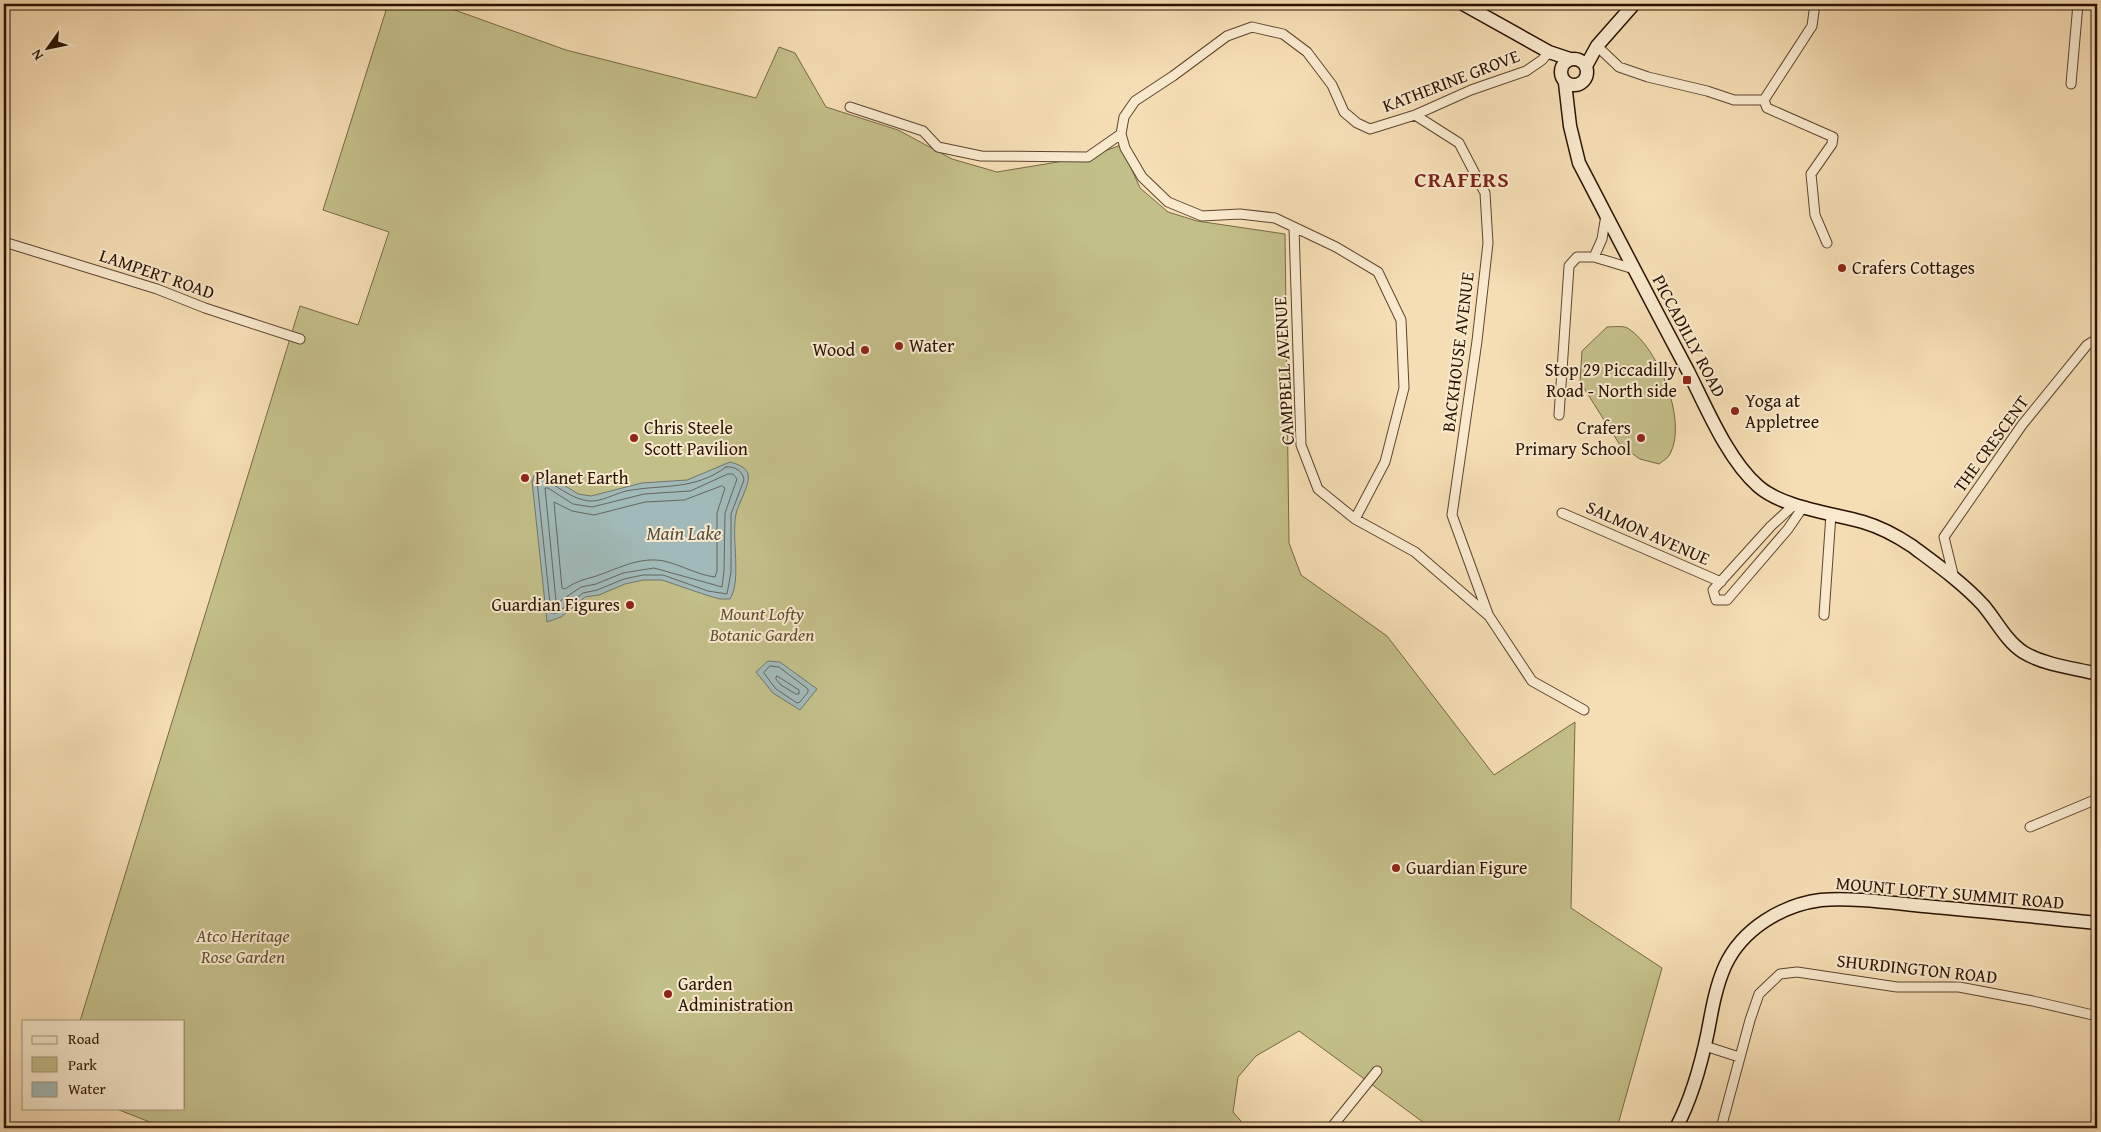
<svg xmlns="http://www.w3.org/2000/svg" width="2101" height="1132" font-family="'Gentium Book Plus',serif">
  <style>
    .green { fill: #c3bf89; stroke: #766846 }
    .water { fill: #a1b9b8; stroke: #71766f }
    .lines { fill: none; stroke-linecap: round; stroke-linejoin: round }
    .shore { stroke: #65665d; stroke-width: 1 }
    .street-casing { stroke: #5c452e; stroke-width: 11 }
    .secondary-casing { stroke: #291202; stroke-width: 15 }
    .street { stroke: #f9eace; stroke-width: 9 }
    .secondary { stroke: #f9eace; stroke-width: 12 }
    .poi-dot { fill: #8f2418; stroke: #f9eace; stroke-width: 2 }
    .labels { text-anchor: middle; stroke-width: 4; stroke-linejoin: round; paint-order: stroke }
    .street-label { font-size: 18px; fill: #291202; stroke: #f9eace }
    .poi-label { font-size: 18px; fill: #291202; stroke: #f9eace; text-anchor: start }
    .park-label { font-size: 18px; font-style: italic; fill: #5f4f31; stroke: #f9eace }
    .water-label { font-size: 19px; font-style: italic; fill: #534c42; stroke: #f9eace }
    .district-label { font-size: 22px; font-weight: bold; letter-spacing: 1px; fill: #7a1f14; stroke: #f9eace }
  </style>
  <rect width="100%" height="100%" fill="#f6deb4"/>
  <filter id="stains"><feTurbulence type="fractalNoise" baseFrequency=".004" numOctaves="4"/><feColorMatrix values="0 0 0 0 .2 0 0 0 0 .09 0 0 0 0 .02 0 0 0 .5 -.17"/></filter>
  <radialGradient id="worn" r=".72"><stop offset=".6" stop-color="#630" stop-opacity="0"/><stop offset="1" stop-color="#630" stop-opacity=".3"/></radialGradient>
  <path class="green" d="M388,4H438L566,50L756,98L779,47L795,53L826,107L898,130L952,159L997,172L1088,157L1121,145L1140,188L1168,212L1197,221L1285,234L1289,543L1301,575L1387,636L1494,775L1575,722L1571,908L1662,968L1617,1128H1431L1299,1031L1256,1056L1238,1077L1233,1112L1247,1128H165L114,1108H184V1021H80L300,306L358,325L389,232L323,210Z
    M1607,327C1613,327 1624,325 1629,329C1658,348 1688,421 1670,454C1668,458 1663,461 1659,464L1640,459L1620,445L1580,382L1582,351Z"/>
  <path class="water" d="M730,462C737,464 746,467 748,474C751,484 738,503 736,514C731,538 742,580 730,599H720L706,595L662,580H643L625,584L599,595L585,597L561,617L547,622L532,481L536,471H542L578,494L591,496L642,483L687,480Z
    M768,661L780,662L817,689L800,710L773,693L756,672Z"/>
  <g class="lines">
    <path class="shore" d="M726,467C735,466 743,471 744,480L731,514V572L727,594L708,591L663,575H643L624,579L597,590L583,593L557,613H551L537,481L538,477H541C556,485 571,499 589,501C601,502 614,494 626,491C662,484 694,491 726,467Z
      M728,474H733L737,479L725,513L724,571L722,587L654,568L623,573L596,584L581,587L559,602L556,601L545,488H548L573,504L592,507L644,494L690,491Z
      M722,486L725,488L717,513V571L715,577C698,575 681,565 664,561C638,556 616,570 593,577C582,580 575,582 565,589L562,588L554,502L572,511L594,515L645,502L684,500Z
      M770,666L779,667L808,689V692L800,702L797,703L776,689L764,673Z
      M777,676L799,690V694H796L781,685L776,679Z"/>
    <g class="street-casing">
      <path id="street" d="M1597,46L1619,67L1648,77L1707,91L1734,100H1764L1767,108L1833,137L1832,144L1811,174L1815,215L1827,243
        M2071,84L2078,4
        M1764,100L1812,26L1815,4
        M850,107L923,131L938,147L981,156L1088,157L1121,134
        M1415,115L1459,143L1485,193L1488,243L1477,341L1452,515L1488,614
        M1294,228L1301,445L1318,489L1355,519L1415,552L1489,616L1532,681L1584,710
        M4,242L157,289L205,308L300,339
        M1594,257L1602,239L1606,215
        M1559,415L1569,266L1577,257H1594L1634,269
        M1795,504L1771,526L1713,590L1716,600H1727L1788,529L1803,507
        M1562,513L1721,582
        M1355,519L1385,462L1404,388L1401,320L1378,272L1336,247L1275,218L1240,214L1202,216L1168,202L1142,177L1125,148L1121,134L1124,117L1135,101L1173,76L1227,36L1252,27L1283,34L1307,52L1332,85L1344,112L1357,123L1370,129L1415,115L1471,90L1526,71L1542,60L1549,52
        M1954,578L1944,537L2022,425L2087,345L2097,339
        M1824,615L1831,514
        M2030,827L2097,799
        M1705,1046L1739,1057
        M1331,1128L1377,1071
        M1721,1128L1750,1020L1759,994L1780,974L1797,972L1897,987H1959L2033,1001L2097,1016"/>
    </g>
    <g class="secondary-casing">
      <path id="secondary" d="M1463,4L1549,52L1570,59
        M1561 72a13 13 0 1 1 26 0a13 13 0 1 1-26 0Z
        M1586,66L1597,46L1634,4
        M1565,83L1570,126L1579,163C1615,232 1651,302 1688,371C1706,407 1728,460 1758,486C1783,508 1832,513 1863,522C1880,527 1897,536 1912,546C1936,564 1963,583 1983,605C1996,620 2006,641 2023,652C2044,665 2074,668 2097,674
        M1676,1128C1692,1098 1701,1065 1708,1031C1712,1009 1716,986 1725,966C1742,929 1782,905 1821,900C1851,897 1893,903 1924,906C1981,911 2039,917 2097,923"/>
    </g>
    <use href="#street" class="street"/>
    <use href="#secondary" class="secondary"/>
  </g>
  <g class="poi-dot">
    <circle cx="1842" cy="268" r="5"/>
    <circle cx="899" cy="346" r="5"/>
    <circle cx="865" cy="350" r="5"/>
    <rect x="1682" y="375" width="10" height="10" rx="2.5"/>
    <circle cx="1735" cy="411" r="5"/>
    <circle cx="634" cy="438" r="5"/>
    <circle cx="1641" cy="438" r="5"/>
    <circle cx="525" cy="478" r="5"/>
    <circle cx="630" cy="605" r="5"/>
    <circle cx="1396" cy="868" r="5"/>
    <circle cx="668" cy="994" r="5"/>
  </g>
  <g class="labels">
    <g class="street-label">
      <text transform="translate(1451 81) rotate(-21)" y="6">KATHERINE GROVE</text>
      <text transform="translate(157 274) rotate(19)" y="6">LAMPERT ROAD</text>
      <text transform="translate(1689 336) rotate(62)" y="6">PICCADILLY ROAD</text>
      <text transform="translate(1458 352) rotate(-83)" y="6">BACKHOUSE AVENUE</text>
      <text transform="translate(1284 371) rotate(-93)" y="6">CAMPBELL AVENUE</text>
      <text transform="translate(1991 444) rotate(-54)" y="6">THE CRESCENT</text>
      <text transform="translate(1648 533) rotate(24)" y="6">SALMON AVENUE</text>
      <text transform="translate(1950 893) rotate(5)" y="6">MOUNT LOFTY SUMMIT ROAD</text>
      <text transform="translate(1917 969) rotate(6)" y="6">SHURDINGTON ROAD</text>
    </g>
    <g class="poi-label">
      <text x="1852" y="274">Crafers Cottages</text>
      <text x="909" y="352">Water</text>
      <text x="855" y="356" text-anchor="end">Wood</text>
      <text x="1677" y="376" text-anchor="end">Stop 29 Piccadilly<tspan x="1677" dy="21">Road - North side</tspan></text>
      <text x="1745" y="407">Yoga at<tspan x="1745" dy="21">Appletree</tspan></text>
      <text x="644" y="434">Chris Steele<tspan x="644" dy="21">Scott Pavilion</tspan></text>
      <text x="1631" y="434" text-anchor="end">Crafers<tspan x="1631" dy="21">Primary School</tspan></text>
      <text x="535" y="484">Planet Earth</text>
      <text x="620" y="611" text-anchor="end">Guardian Figures</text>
      <text x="1406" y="874">Guardian Figure</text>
      <text x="678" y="990">Garden<tspan x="678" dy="21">Administration</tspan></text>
    </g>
    <g class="park-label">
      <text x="762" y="620">Mount Lofty<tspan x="762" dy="21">Botanic Garden</tspan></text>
      <text x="243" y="942">Atco Heritage<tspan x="243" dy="21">Rose Garden</tspan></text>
    </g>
    <g class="water-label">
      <text x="684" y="540">Main Lake</text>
    </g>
    <g class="district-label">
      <text x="1462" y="187">CRAFERS</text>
    </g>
  </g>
  <rect width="2101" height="1132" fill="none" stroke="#f6deb4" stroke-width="20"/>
  <rect x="5" y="5" width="2091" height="1122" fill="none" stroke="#291202" stroke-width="2.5"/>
  <rect x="10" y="10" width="2081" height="1112" fill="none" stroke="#291202"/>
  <rect x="22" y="1020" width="162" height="90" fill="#f9eace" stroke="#a6947c"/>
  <rect x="32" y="1036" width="25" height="8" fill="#f9eace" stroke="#a6947c"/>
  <text x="68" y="1044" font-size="15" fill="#291202">Road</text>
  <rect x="32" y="1057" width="25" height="15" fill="#c3bf89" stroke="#a6947c"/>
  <text x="68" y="1070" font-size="15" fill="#291202">Park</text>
  <rect x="32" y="1082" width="25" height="15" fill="#a1b9b8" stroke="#a6947c"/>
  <text x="68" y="1094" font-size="15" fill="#291202">Water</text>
  <g transform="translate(48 48) rotate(237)" stroke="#f9eace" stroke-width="4" paint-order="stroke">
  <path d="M0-4L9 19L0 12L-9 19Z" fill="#291202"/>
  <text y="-8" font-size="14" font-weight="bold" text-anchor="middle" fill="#291202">N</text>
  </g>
  <rect width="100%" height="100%" filter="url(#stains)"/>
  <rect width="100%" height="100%" fill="url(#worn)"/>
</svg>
